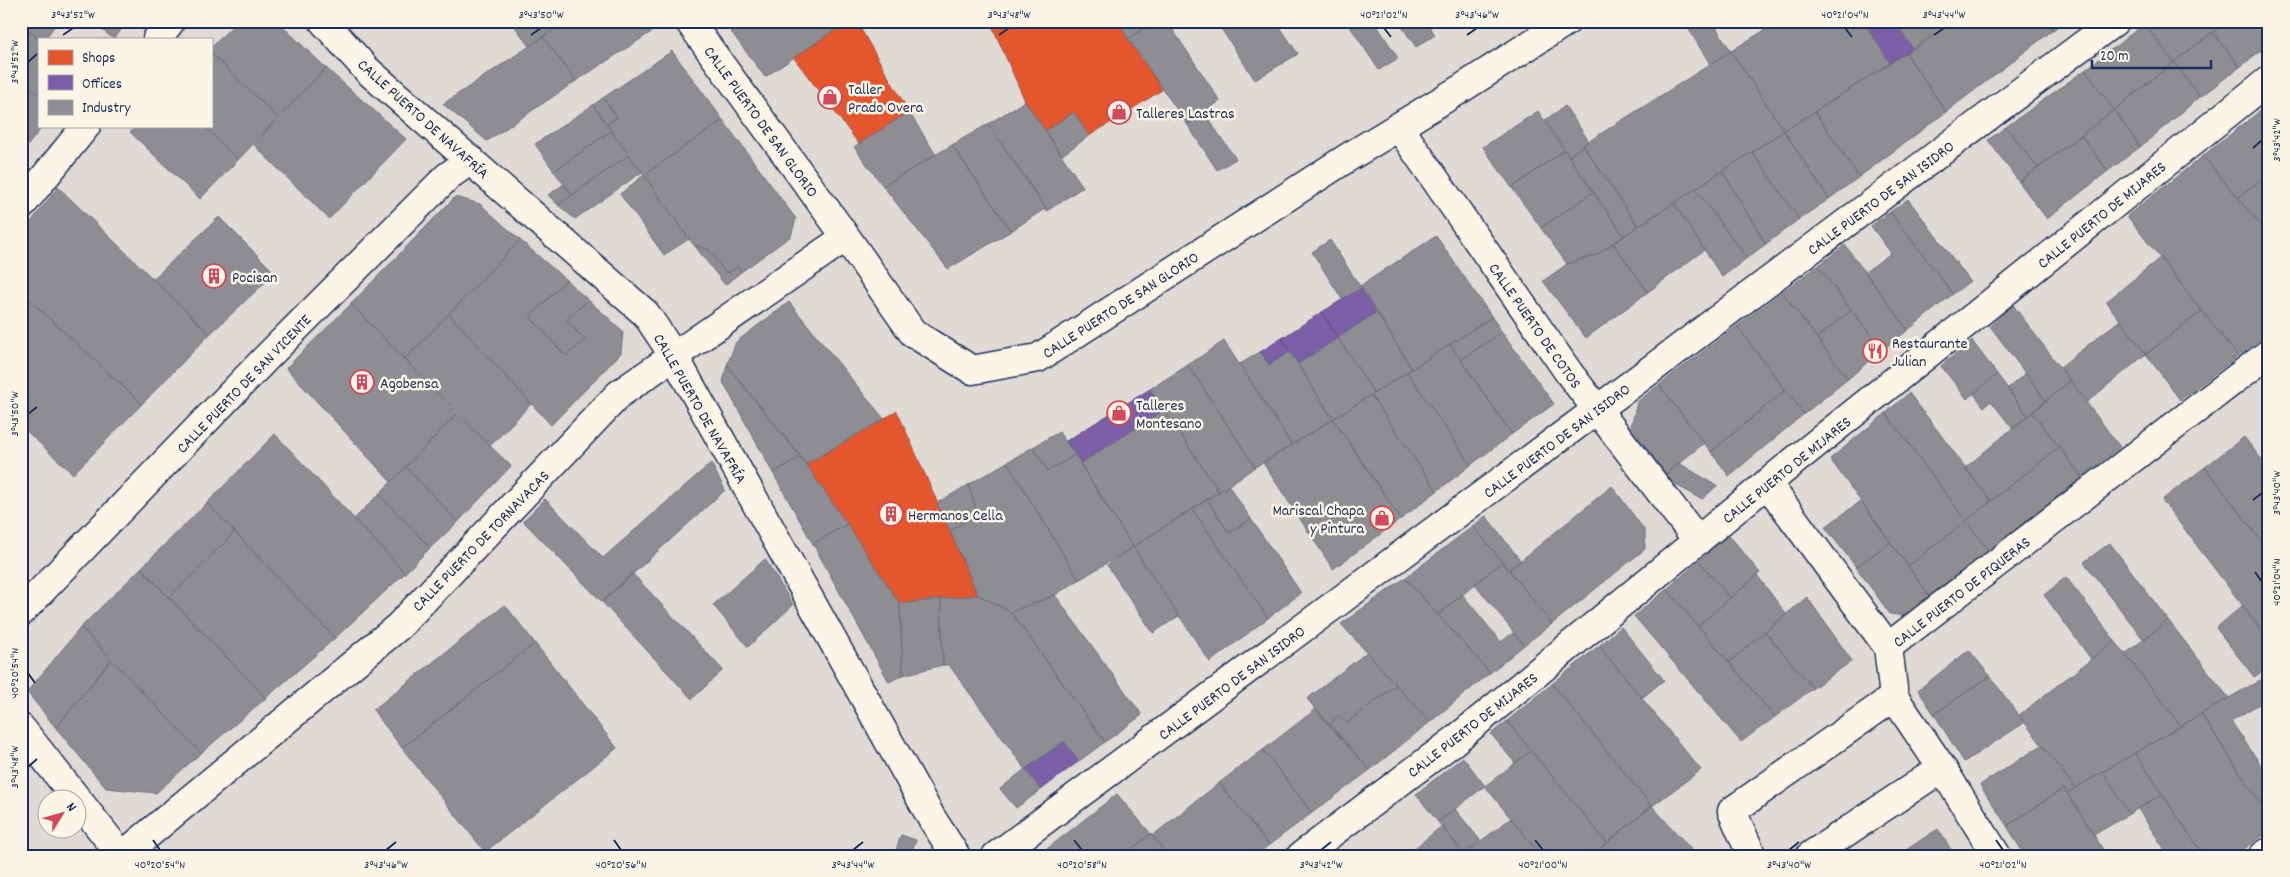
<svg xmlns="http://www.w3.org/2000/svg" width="2290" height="877" font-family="Dekko,sans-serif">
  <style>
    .green { fill: #dfdbd4; stroke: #7d8599; fill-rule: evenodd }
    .shops { fill: #e4572e; stroke: #a84b3c }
    .offices { fill: #7b5ea7; stroke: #5e5091 }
    .industry { fill: #8d8d92; stroke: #6b7182 }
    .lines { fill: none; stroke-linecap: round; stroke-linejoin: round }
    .minor-casing { stroke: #1b2f5e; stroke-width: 31 }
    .minor { stroke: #fcf5e5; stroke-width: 28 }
    .ticks { fill: none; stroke: #1b2f5e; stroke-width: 2 }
    .labels { text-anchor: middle; stroke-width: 5; stroke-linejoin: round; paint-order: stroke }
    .poi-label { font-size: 16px; fill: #1b2f5e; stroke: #fcf5e5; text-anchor: start }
    .street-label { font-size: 16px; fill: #1b2f5e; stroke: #fcf5e5 }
    .neatline { fill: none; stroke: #1b2f5e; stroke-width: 2 }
    .ticks-label { font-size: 12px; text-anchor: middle; fill: #1b2f5e }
  </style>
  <rect width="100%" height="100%" fill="#fcf5e5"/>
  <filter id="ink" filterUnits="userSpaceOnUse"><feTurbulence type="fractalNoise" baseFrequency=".02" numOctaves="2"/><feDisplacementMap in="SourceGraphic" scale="10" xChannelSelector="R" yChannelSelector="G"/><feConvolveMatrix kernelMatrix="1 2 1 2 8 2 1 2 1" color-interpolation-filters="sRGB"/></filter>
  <g filter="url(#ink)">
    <path class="green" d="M21,21H2269V856H21ZM39,39H211V126H39ZM48,800H78V830H48Z"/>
    <path class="shops" d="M847,21H856L909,112L859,144L794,58Z
      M990,21H1119L1162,90L1089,136L1074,112L1045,131L1025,101Z
      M897,411L950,531L978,595L900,604L806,464Z"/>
    <path class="offices" d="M1863,21H1895L1913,49L1890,63Z
      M1361,288L1377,312L1338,338L1322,312Z
      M1322,312L1338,338L1298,364L1282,338Z
      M1282,338L1290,352L1269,365L1260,352Z
      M1150,389L1164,410L1080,464L1066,441Z
      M1064,741L1079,761L1041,790L1025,769Z"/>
    <path class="industry" d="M21,21H58L45,39H39L21,25Z
      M90,21H128L114,39Z
      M237,21H277L326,68L278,118L211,53V48Z
      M511,21H566L529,46Z
      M566,21H650L656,29L576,81L543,37Z
      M723,21H837L839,27L765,77Z
      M1119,21H1154L1128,39Z
      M1154,21H1167L1220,101L1187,124L1128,39Z
      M1216,21H1276L1298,54L1255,80Z
      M1349,21H1374L1398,58L1379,70L1347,22Z
      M1398,21H1426L1435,35L1416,47Z
      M1699,21H1712L1731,51L1710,64L1688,28Z
      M1779,21H1863L1890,63L1784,131L1731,51Z
      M1895,21H1955L1913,49Z
      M1955,21H2047L2053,30L1946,112L1906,53Z
      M2047,21H2065L2053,30Z
      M2148,21H2222L2224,24L2174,62L2144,24Z
      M2227,21H2262L2269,30V44L2240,67L2213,32Z
      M2262,21H2269V30Z
      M2144,24L2174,62L2114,110L2085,70Z
      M21,25L39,39V95L21,81Z
      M2213,32L2240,67L2200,97L2174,62Z
      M543,37L576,81L487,141L443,104Z
      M672,51L723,120L644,175L607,124L617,117L603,98Z
      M1731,51L1784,131L1638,226L1583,145Z
      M211,53L278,118L238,160L204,126H211Z
      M1906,53L1946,112L1859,177L1815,112Z
      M2174,62L2200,97L2140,147L2114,110Z
      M326,68L406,139L329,219L253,144Z
      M2085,70L2114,110L2038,168L2006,127Z
      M21,81L39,95V126H43L21,154Z
      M603,98L617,117L607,124L593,105Z
      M1025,101L1083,187L1047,211L988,124Z
      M2269,104V173L2238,198L2203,156Z
      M593,105L611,131L554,171L535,144Z
      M1565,106L1589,141L1569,156L1545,120Z
      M2114,110L2140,147L2108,171L2081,135Z
      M1538,111L1564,150L1512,188L1483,147Z
      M909,112L936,155L883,186L854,147Z
      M1074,112L1089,136L1062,155L1045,131Z
      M1815,112L1859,177L1829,199L1784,131Z
      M1204,113L1236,159L1217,170L1187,124Z
      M723,120L796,219L791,236L741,272L738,267L728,273L724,271L709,250L694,245L689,239L644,175Z
      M988,124L1046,208L1011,231L952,145Z
      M136,126H204L238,160L200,199L130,132Z
      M2006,127L2038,168L2019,182L1988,140Z
      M611,131L629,155L572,195L554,171Z
      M1784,131L1829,199L1799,219L1752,152Z
      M2081,135L2108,171L2047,219L2019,182Z
      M952,145L1011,231L948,269L883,186Z
      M1583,145L1638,226L1624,236L1569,156Z
      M1564,150L1593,192L1541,228L1512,188Z
      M1752,152L1799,219L1766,244L1722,171Z
      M629,155L642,172L575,219L558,205Z
      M2203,156L2269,235V332L2238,356L2127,216Z
      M1722,171L1766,244L1747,258L1695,189Z
      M644,175L689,239L664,255L620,194Z
      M2262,178L2269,186V235L2238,198Z
      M564,184L572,195L558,205L548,195Z
      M58,187L210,334L142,404L21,292V235Z
      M1695,189L1747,258L1722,277L1674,203Z
      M1593,192L1624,236L1596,255L1567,264L1541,228Z
      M455,197L480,204L520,240L405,359L351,304Z
      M1908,199L1970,281L1953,294L1890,212Z
      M1674,203L1704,250L1648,292L1613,243Z
      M1890,212L1953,294L1908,330L1865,272L1891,253L1871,226Z
      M219,217L275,273L210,334L153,279Z
      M1436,236L1492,317L1412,369L1360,286Z
      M520,240L566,280L530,317L566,356L585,340L566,320L588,300L623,331L621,353L551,425L449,314Z
      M1330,240L1361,288L1342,299L1312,252Z
      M1613,243L1648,292L1586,338L1543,281L1567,264L1596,255Z
      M694,245L709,250L724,271L728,273L738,267L741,272L725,285Z
      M1845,245L1908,330L1882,350L1818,266Z
      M2161,257L2202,311L2146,354L2106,302Z
      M1818,266L1851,310L1817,338L1782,292Z
      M566,280L588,300L566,320L585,340L566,356L530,317Z
      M21,292L142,404L73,474L21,426Z
      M1782,292L1848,379L1804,414L1737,326Z
      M789,302L884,419L806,464L727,365L736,342Z
      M351,304L457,414L391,482L286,368Z
      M2013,305L2070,381L2046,401L1990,326Z
      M1851,310L1882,350L1848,379L1817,338Z
      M2202,311L2238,356L2180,400L2146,354Z
      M1377,312L1412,369L1374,393L1338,338Z
      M449,314L531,404L490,446L405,359Z
      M1492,317L1502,332L1461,360L1450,344Z
      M2120,320L2146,354L2087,402L2060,367Z
      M1737,326L1785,390L1711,452L1659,385Z
      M1502,332L1554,404L1512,434L1461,360Z
      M1338,338L1374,393L1333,419L1298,364Z
      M1224,341L1292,445L1255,467L1188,365Z
      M1972,341L1997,374L1967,399L1941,366Z
      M1450,344L1512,434L1471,465L1407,372Z
      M1260,352L1269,365L1290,352L1333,419L1292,445L1240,364Z
      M727,365L801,457L773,473L723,382Z
      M1188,365L1255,467L1219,492L1150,389Z
      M1407,372L1471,465L1437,491L1371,395Z
      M2026,373L2046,401L2028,416L2007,389Z
      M1997,374L2028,416L2013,429L1991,401L1984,407L1974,394Z
      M2070,381L2120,447L2082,477L2032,412Z
      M1659,385L1704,443L1666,474L1631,427L1637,402Z
      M1785,390L1804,414L1729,476L1711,452Z
      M1909,393L1991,501L1966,521L1886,413Z
      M1371,395L1437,491L1401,519L1333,419Z
      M1164,410L1219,492L1133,547L1080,464Z
      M2032,412L2059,447L1991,501L1965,468Z
      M1886,413L1966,521L1908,566L1830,459Z
      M457,414L511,466L458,522L406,467Z
      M1333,419L1401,519L1333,569L1263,463Z
      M1059,432L1075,455L1048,471L1033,447Z
      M275,434L405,573L335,638L207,503Z
      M2244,437L2269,469V551L2205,467Z
      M1033,447L1048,471L1075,455L1133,547L1079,580L1007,462Z
      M2059,447L2082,477L1989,551L1966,521Z
      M801,457L847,524L813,544L773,473Z
      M1007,462L1079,580L1055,595L1011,612L978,595L950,531L978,514L968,485Z
      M711,463L725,490L602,602L523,521L545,499L603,558Z
      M1679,463L1717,486L1702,499L1674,484L1666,474Z
      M406,467L458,522L430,548L379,494Z
      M2205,467L2269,551V640L2162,500Z
      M968,485L978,514L950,531L937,503Z
      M1229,486L1251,519L1229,533L1207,499Z
      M1612,486L1645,531V549L1552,624L1509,570Z
      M379,494L430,548L405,573L354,519Z
      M1207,499L1229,533L1251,519L1301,593L1268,618L1192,509Z
      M1861,501L1890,542L1856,567L1825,527Z
      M207,503L235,532L169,598L141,568Z
      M1192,509L1268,618L1210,662L1133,547Z
      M1486,516L1521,561L1509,570L1473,526Z
      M21,520L26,524L21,530Z
      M1966,521L1989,551L1930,597L1908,566Z
      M847,524L900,604L903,675L889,682L813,544Z
      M1473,526L1502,562L1438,615L1405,578Z
      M235,532L335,638L266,698L169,598Z
      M1729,535L1760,573L1730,598L1699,561Z
      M1890,542L1930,597L1904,616L1890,614L1856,567Z
      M2110,543L2168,620L2144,640L2084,562Z
      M1133,547L1179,616L1153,633L1107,565Z
      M765,559L793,605L748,647L713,605Z
      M1699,561L1730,598L1698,626L1667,589Z
      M1502,562L1552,624L1524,645L1475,584Z
      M141,568L266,698L201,753L81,627Z
      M632,573L723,670L692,699L602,602Z
      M1757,575L1786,614L1729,662L1698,626Z
      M2066,577L2115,641L2091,659L2044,595Z
      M1405,578L1490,673L1430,722L1341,624Z
      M1667,589L1775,717L1741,742L1634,616Z
      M1462,594L1501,642L1513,633L1524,645L1490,673L1438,615Z
      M978,595L1011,612L1105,742L1079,761L1064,741L1025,769L949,665H943L941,599Z
      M1055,595L1142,715L1105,742L1011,612Z
      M1807,597L1852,661L1813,688L1765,632Z
      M941,599L943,665L903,675L900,604Z
      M505,605L535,643L402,748L373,710Z
      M2242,606L2269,640V667L2254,677L2216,628Z
      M2168,620L2229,698L2181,726L2125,654Z
      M81,627L111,660L56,728L27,692Z
      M1621,627L1664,680L1642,698L1599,646Z
      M1765,632L1813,688L1775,717L1729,662Z
      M2115,641L2181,726L2075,788L2019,715Z
      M535,643L617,748L485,852L402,748Z
      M1599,646L1701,770L1652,806L1552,684Z
      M1969,650L1990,676L1934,714L1918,690Z
      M1367,652L1396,685L1347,723L1339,715L1329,725L1307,699Z
      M111,660L201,753L156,793L106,788L56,728Z
      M2269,675V709L2264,701L2231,721L2269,777V816L2201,714Z
      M1990,676L2024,723L1964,762L1934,714Z
      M1552,684L1652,806L1607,843L1507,721Z
      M1396,685L1430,722L1370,770L1329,725L1339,715L1347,723Z
      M1316,709L1370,770L1312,813L1263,750Z
      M2201,714L2269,816V831L2234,856H2204L2135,753Z
      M1507,721L1531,751L1515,763L1491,734Z
      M2042,745L2075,788L2067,793L2064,788L2007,826L1980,785Z
      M1263,750L1312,813L1269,845L1219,783Z
      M1531,751L1607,843L1590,856H1541L1485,786Z
      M2135,753L2162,794L2129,814L2103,772Z
      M1463,757L1485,786L1438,822L1416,794Z
      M1025,769L1041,790L1016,808L1000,789Z
      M2103,772L2129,814L2094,835L2067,793Z
      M1219,783L1269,845L1255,856H1169L1152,836Z
      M2064,788L2094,835L2107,856H2025L2007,826Z
      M1117,794L1151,834L1123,856H1038Z
      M2162,794L2204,856H2169L2138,809Z
      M1652,806L1697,856H1590L1607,843Z
      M1455,809L1480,840L1464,854L1438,822Z
      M1511,818L1541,856H1465L1464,854Z
      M1442,826L1465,856H1405Z
      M1938,829L1955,856H1897L1927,836Z
      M1151,834L1169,856H1123Z
      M901,835L916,840L910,856H894Z"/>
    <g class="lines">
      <g class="minor-casing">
        <path id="minor" d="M323,21L367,70L646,314L674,356L931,817L956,856
          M689,21L846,237L913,333L972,370L1038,358L1347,158L1459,90L1567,21
          M157,39L171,21
          M1399,127L1569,373L1698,541
          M21,206L86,126
          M21,612L266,358L448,176L471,160
          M1888,647L2269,353
          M1894,697L1942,768L1997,856
          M21,728L122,856L399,626L619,394L846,237
          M996,856L1629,386L2115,21
          M1301,856L1454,741L1798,458L2269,80
          M1752,856L1732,811L1894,697L1888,647L1767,483
          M1810,856L1942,768
          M2263,856L2269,852"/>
      </g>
      <use href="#minor" class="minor"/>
    </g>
  </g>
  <path class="ticks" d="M1384,28L1391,37M1845,28L1852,37M63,35L73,28M531,35L541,28M999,35L1009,28M1467,35L1477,28M1934,35L1944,28M28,62L37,54M2253,148L2262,140M28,414L37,407M2253,500L2262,493M2255,572L2262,582M28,673L35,683M28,767L37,759M153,840L160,850M614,840L621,850M1074,840L1082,850M1535,840L1543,850M1996,840L2003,850M386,850L396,842M853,850L863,842M1321,850L1331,842M1789,850L1799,842"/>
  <defs>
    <g id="shop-ring" transform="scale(1.25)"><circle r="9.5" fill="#fcf5e5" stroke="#d1495b" stroke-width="1.5"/><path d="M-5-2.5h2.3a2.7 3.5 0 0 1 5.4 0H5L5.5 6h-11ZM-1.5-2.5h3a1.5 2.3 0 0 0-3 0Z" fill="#d1495b"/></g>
    <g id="building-ring" transform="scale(1.25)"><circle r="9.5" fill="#fcf5e5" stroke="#d1495b" stroke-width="1.5"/><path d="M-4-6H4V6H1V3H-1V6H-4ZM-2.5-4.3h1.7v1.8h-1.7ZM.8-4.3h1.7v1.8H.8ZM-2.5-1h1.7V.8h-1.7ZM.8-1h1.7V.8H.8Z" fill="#d1495b"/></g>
    <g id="restaurant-ring" transform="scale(1.25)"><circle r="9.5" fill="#fcf5e5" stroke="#d1495b" stroke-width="1.5"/><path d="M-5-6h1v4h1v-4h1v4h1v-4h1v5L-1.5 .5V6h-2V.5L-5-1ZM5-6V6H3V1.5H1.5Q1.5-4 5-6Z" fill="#d1495b"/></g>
  </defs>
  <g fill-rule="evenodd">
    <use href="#shop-ring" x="830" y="97"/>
    <use href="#shop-ring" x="1119" y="112"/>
    <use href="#building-ring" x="214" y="276"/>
    <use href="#restaurant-ring" x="1875" y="351"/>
    <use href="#building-ring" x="362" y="382"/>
    <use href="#shop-ring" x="1119" y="413"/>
    <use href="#building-ring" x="891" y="514"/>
    <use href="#shop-ring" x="1382" y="518"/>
  </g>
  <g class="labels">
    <g class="poi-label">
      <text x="848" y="94">Taller<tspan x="848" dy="18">Prado Overa</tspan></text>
      <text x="1136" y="118">Talleres Lastras</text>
      <text x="232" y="282">Pocisan</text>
      <text x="1892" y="348">Restaurante<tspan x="1892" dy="18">Julian</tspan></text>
      <text x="380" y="388">Agobensa</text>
      <text x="1136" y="410">Talleres<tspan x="1136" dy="18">Montesano</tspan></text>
      <text x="1364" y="515" text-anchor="end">Mariscal Chapa<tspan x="1364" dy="18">y Pintura</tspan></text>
      <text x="908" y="520">Hermanos Cella</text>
    </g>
    <g class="street-label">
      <text transform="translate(424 118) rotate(42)" y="6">CALLE PUERTO DE NAVAFRÍA</text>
      <text transform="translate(762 121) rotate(54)" y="6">CALLE PUERTO DE SAN GLORIO</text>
      <text transform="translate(1880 197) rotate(-37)" y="6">CALLE PUERTO DE SAN ISIDRO</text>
      <text transform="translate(2101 214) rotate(-39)" y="6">CALLE PUERTO DE MIJARES</text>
      <text transform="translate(1120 304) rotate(-33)" y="6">CALLE PUERTO DE SAN GLORIO</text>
      <text transform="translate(1536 325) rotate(55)" y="6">CALLE PUERTO DE COTOS</text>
      <text transform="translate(243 383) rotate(-46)" y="6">CALLE PUERTO DE SAN VICENTE</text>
      <text transform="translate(701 408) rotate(60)" y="6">CALLE PUERTO DE NAVAFRÍA</text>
      <text transform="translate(1556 440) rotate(-37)" y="6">CALLE PUERTO DE SAN ISIDRO</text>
      <text transform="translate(1786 469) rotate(-39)" y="6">CALLE PUERTO DE MIJARES</text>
      <text transform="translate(480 540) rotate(-46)" y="6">CALLE PUERTO DE TORNAVACAS</text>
      <text transform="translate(1961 591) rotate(-38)" y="6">CALLE PUERTO DE PIQUERAS</text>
      <text transform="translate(1231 682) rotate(-37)" y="6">CALLE PUERTO DE SAN ISIDRO</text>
      <text transform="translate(1472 724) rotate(-38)" y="6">CALLE PUERTO DE MIJARES</text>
    </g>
  </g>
  <rect width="2290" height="877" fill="none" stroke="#fcf5e5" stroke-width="55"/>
  <rect x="38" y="38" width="175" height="90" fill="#fcf5e5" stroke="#a2a6af"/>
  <rect x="48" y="50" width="25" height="15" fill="#e4572e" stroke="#a2a6af"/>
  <text x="82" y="62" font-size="15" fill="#1b2f5e">Shops</text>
  <rect x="48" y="75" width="25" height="15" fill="#7b5ea7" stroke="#a2a6af"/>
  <text x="82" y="88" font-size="15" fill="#1b2f5e">Offices</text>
  <rect x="48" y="100" width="25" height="15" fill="#8d8d92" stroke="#a2a6af"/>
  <text x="82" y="112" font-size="15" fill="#1b2f5e">Industry</text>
  <g transform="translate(62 814) rotate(53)"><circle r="24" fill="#fcf5e5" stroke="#a2a6af"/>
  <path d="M0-4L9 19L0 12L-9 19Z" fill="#d1495b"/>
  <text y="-8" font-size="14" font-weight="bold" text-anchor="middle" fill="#1b2f5e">N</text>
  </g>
  <path d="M2092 60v8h119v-8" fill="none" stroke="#1b2f5e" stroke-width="2.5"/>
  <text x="2100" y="60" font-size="15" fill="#1b2f5e" stroke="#fcf5e5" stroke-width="4" paint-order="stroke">20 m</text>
  <rect x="28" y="28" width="2234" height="822" class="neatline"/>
  <g class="ticks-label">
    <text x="73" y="18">3°43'52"W</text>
    <text x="541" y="18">3°43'50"W</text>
    <text x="1009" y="18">3°43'48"W</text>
    <text x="1384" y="18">40°21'02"N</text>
    <text x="1477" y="18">3°43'46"W</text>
    <text x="1845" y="18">40°21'04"N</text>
    <text x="1944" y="18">3°43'44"W</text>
    <text transform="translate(14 62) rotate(-90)" y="4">3°43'52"W</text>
    <text transform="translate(2276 140) rotate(-90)" y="4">3°43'42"W</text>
    <text transform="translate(14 414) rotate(-90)" y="4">3°43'50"W</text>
    <text transform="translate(2276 493) rotate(-90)" y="4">3°43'40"W</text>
    <text transform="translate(2276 582) rotate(-90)" y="4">40°21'04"N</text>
    <text transform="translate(14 673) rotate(-90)" y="4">40°20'54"N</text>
    <text transform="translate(14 767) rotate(-90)" y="4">3°43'48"W</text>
    <text x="160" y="868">40°20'54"N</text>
    <text x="386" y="868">3°43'46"W</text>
    <text x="621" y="868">40°20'56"N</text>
    <text x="853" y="868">3°43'44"W</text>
    <text x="1082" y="868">40°20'58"N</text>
    <text x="1321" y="868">3°43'42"W</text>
    <text x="1543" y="868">40°21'00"N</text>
    <text x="1789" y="868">3°43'40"W</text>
    <text x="2003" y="868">40°21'02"N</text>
  </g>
</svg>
